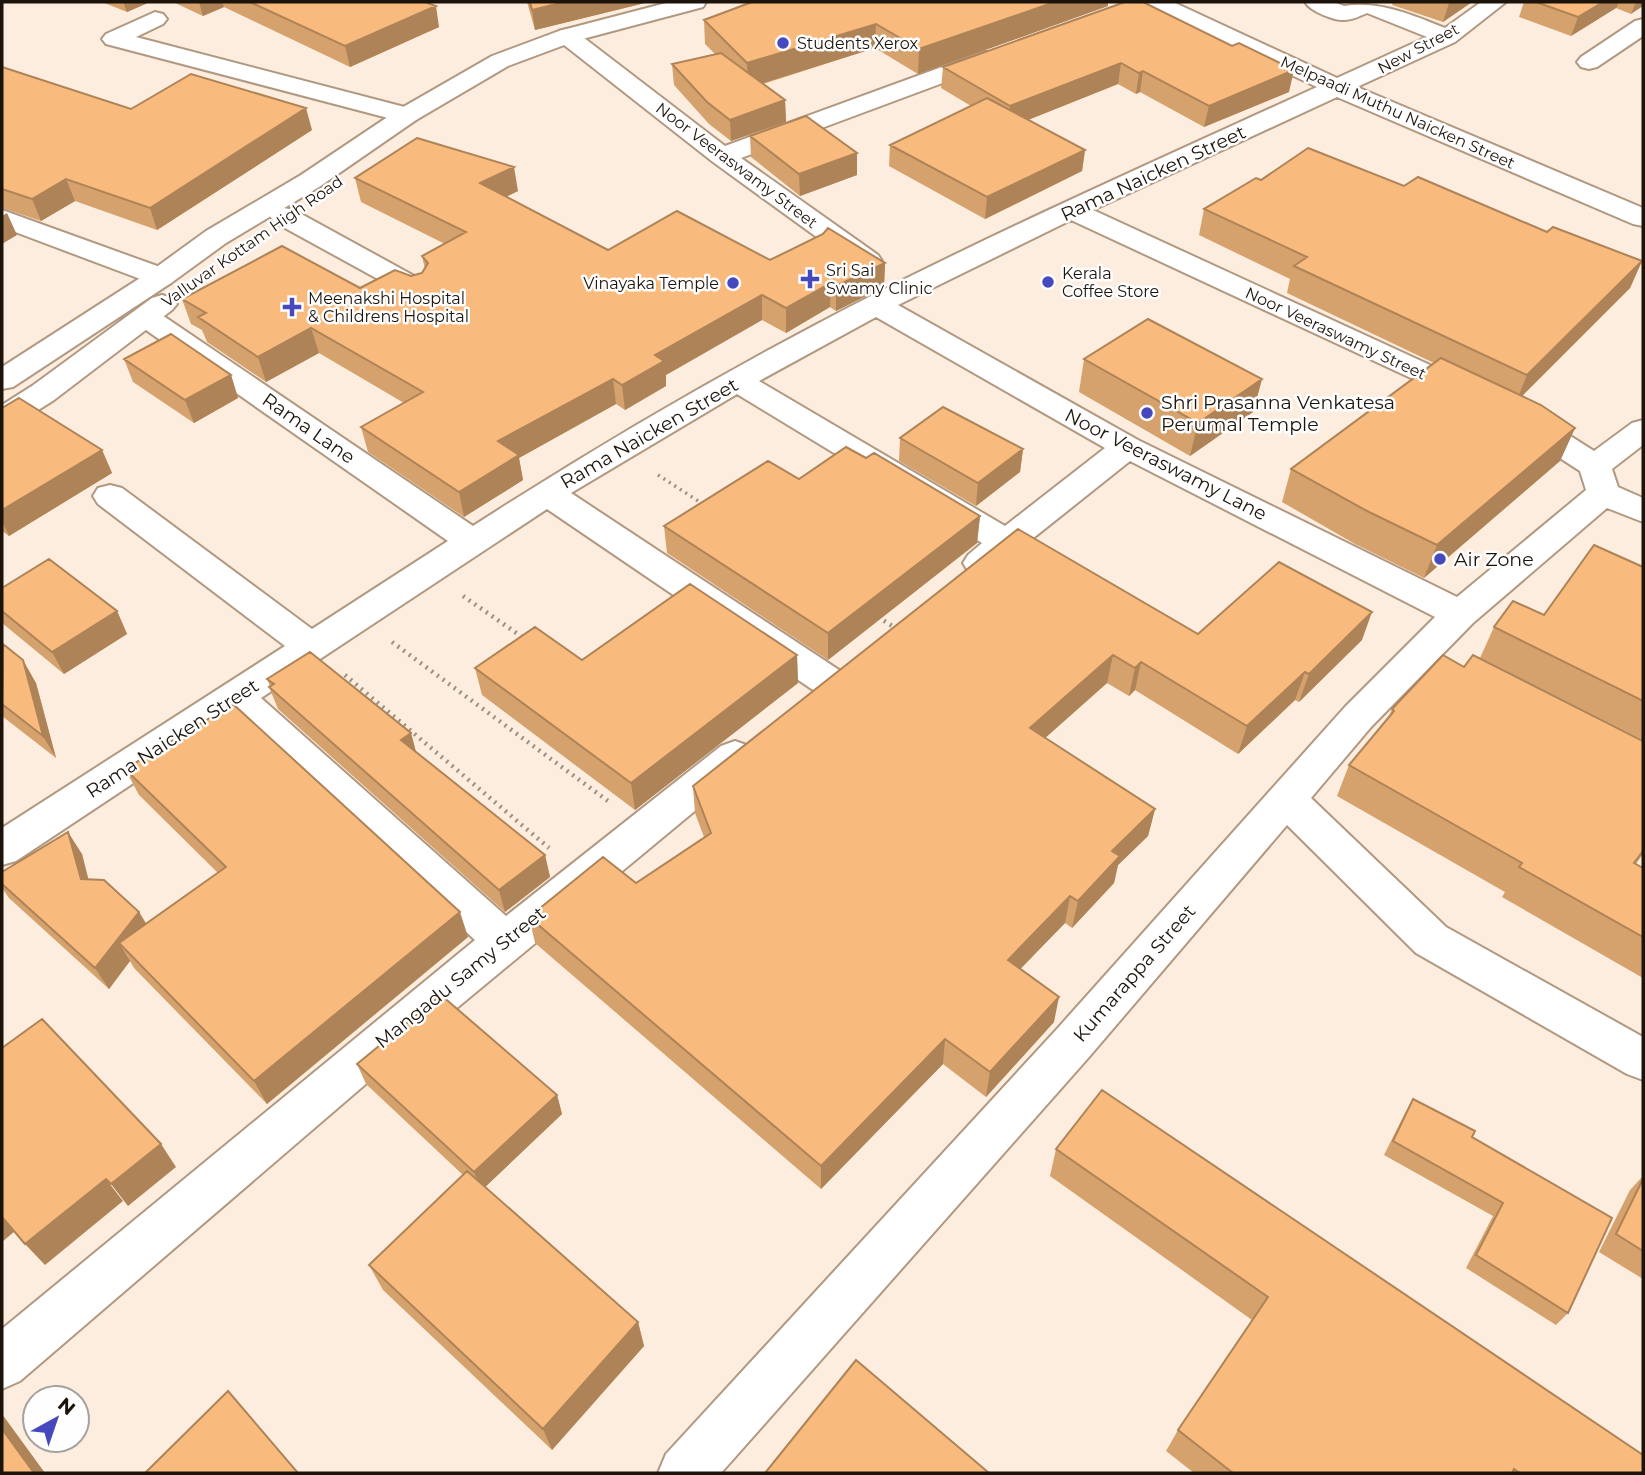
<svg xmlns="http://www.w3.org/2000/svg" width="1645" height="1475" font-family="Montserrat,sans-serif">
  <style>
    .lines { fill: none; stroke-linecap: round; stroke-linejoin: round }
    .minor-casing { stroke: #b19881; stroke-width: 4 }
    .major-casing { stroke: #b19881; stroke-width: 4 }
    .path-far1 { stroke: #9c8f83; stroke-width: 3.5; stroke-dasharray: 2 4.5; stroke-linecap: butt }
    .path { stroke: #9c8f83; stroke-width: 4.5; stroke-dasharray: 2 5; stroke-linecap: butt }
    .minor { fill: #fff; fill-rule: evenodd }
    .major { fill: #fff; fill-rule: evenodd }
    .wall { fill: #d5a16c }
    .shaded-wall { fill: #ae8358 }
    .building { fill: #f8bb7d; stroke: #ae8358; stroke-width: 2 }
    .poi-dot { fill: #4649be; stroke: #fefefe; stroke-width: 2.5 }
    .labels { text-anchor: middle; stroke-width: 5; stroke-linejoin: round; paint-order: stroke }
    .far-poi-label { font-size: 16px; fill: #1c140b; stroke: #fefefe; text-anchor: start }
    .far-street-label { font-size: 16px; fill: #1c140b; stroke: #fefefe }
    .street-label { font-size: 19px; fill: #1c140b; stroke: #fefefe }
    .poi-label { font-size: 19px; fill: #1c140b; stroke: #fefefe; text-anchor: start }
  </style>
  <rect width="100%" height="100%" fill="#fdedde"/>
  <g class="lines">
    <g class="minor-casing">
      <path id="minor" d="M1144,2H1173L1337,78L1427,37L1367,13C1360,16 1352,20 1345,20C1334,21 1310,11 1305,2H1334L1344,6C1378,0 1413,15 1445,28L1481,2H1506L1455,42L1357,87L1643,208V226L1633,224L1337,97L1093,210L1480,388L1485,395L1480,402L1469,405L1071,220L898,305L1138,440L1457,597L1586,490L1580,471L1512,427L1507,420L1512,413L1523,410L1534,413L1594,451L1632,423L1643,420V445L1612,469L1618,487L1643,498V522L1607,508L1473,623L1371,727L1311,798L1446,927L1643,1037V1080L1627,1074L1416,953L1287,825L1089,1057L721,1473H658L666,1454L1057,1029L1345,707L1435,617L1130,461L992,571L980,575L968,571L963,563L968,555L982,543L737,394L571,493L842,672L848,682L842,692L829,696L816,692L547,509L261,698L506,916L721,746L735,741L749,746L754,756L749,766L382,1070L20,1381L2,1389V1329L475,940L233,717L16,861L2,865V828L285,646L98,504L93,496L98,488L110,485L122,488L312,629L448,541L136,323L131,317L136,311L146,308L156,311L473,526C600,444 732,367 867,298C1015,223 1166,156 1317,87L1147,7ZM876,317L1105,448L1005,526L759,381Z
        M155,12L163,14L167,19L163,24L136,37L416,110L420,115L416,120L407,123L106,44L102,39L106,34Z
        M1643,19V36L1597,67L1589,69L1581,67L1577,62L1581,57L1635,21Z
        M567,29L575,31L725,146L983,52H999L1003,57L999,62L741,158L878,255L882,261L878,267L868,269L858,267L713,162L559,41L555,36L559,31Z
        M284,208L294,210L427,283L431,289L427,295L417,298L407,295L274,222L270,216L274,210Z
        M2,210L171,271L175,277L171,283L161,286L151,283L2,227Z"/>
    </g>
    <g class="major-casing">
      <path id="major" d="M670,2H706L703,7L575,41L508,66L416,120L319,187L226,243L171,283L13,387L2,389V367L151,271L206,231L301,175L398,110L492,56L559,31Z
        M162,295L172,298L177,304L172,310L54,400L13,426L2,429V405L32,386L152,298Z"/>
    </g>
    <path class="path-far1" d="M658,475L706,506"/>
    <path class="path" d="M463,596L525,639
      M878,617L897,629
      M392,642L608,801
      M345,675L549,848"/>
    <use href="#minor" class="minor"/>
    <use href="#major" class="major"/>
  </g>
  <path class="wall" d="M102,2H150L127,12Z
    M173,2H425L439,27L350,67L224,7L203,16Z
    M527,2H649L535,30Z
    M1125,2L1289,92L1204,127L1140,92L1136,94L1118,84L1028,120L1085,150L1082,171L985,219L889,166L890,145L971,106L941,88L943,67Z
    M1393,2H1472L1443,22L1392,5Z
    M1524,2H1643L1631,14L1616,8L1571,36L1519,17Z
    M1108,6L918,74L875,48L763,84L785,100L786,122L731,141L709,124L674,85L672,64L715,54L705,44L704,20Z
    M2,67L131,109L312,130L157,230L75,201L41,221L2,208Z
    M750,136L857,153V175L800,196L751,157Z
    M355,178L518,191L506,197L608,250L770,260L885,263L884,287L836,311L830,307L786,333L762,320L666,375V386L625,410L616,404L519,458L523,480L464,517L368,452L361,427L404,403L319,353L266,382L207,342L202,330L191,324L182,299L360,288L422,273L425,269L422,256L445,244L361,202Z
    M1261,180L1404,186L1547,232L1642,261L1630,288L1522,396L1575,428L1560,461L1424,578L1355,544L1282,502L1291,469L1434,363L1287,293L1290,279L1199,235L1204,209Z
    M124,359L231,375L238,398L194,423L133,382Z
    M1084,359L1262,379L1253,412L1190,456L1079,392Z
    M2,408L102,450L112,473L9,536L2,531Z
    M900,438L1023,449L1020,472L976,506L899,461Z
    M866,458L980,516L977,543L828,660L667,553L664,526L799,479Z
    M1018,529L1198,634L1362,640L1299,702L1295,700L1238,754L1135,690L1129,696L1107,683L1045,738L1155,809L1148,836L1118,865L1114,883L1072,928L1065,923L1020,969L1054,1022L986,1097L943,1064L821,1189L535,943L529,917L636,883L704,837L695,813L693,786Z
    M1643,567V740L1480,658L1494,627L1544,615Z
    M2,588L117,611L127,634L64,674L2,623Z
    M2,645L36,683L56,758L2,716Z
    M797,655L798,683L635,810L482,695L475,668L582,660Z
    M267,679L411,733L416,752L545,855L550,877L505,912L278,709L269,687L270,686Z
    M1392,709L1643,854L1636,864L1643,868V978L1502,897L1505,892L1337,796L1349,765L1388,719Z
    M125,769L468,937L267,1104L134,968L130,961L109,989L9,898L2,888V872L82,854L88,879L139,912L146,924L218,873L139,795Z
    M357,1064L557,1095L562,1114L485,1187L638,1322L644,1346L552,1450L383,1290L369,1265L463,1175L366,1084Z
    M1413,1099L1472,1137L1568,1313L1556,1325L1466,1268L1493,1216L1384,1155L1405,1113Z
    M1056,1149L1643,1473H1194L1166,1451L1178,1430L1252,1320L1050,1176Z
    M1643,1176V1279L1599,1252L1630,1190Z"/>
  <path class="shaded-wall" d="M123,2H150L127,12Z
    M199,2H222L224,7L203,16Z
    M565,2H649L535,30L532,10Z
    M1055,2H1108V6L918,74L919,49Z
    M1451,2H1472L1443,22L1449,3Z
    M1603,2H1619L1616,8L1571,36L1578,17Z
    M1636,2H1643V6L1631,14Z
    M436,6L439,27L350,67L345,46Z
    M876,24L875,48L748,88L747,63Z
    M1121,63L1118,84L1008,128L1010,106Z
    M1294,70L1289,92L1204,127L1209,106Z
    M1143,71L1140,92L1136,94L1139,73Z
    M785,100L786,122L731,141L730,120Z
    M306,108L312,130L157,230L150,208Z
    M1085,150L1082,171L985,219L987,197Z
    M857,153V175L800,196L799,174Z
    M514,167L518,191L484,207L480,183Z
    M66,179L75,201L41,221L32,199Z
    M7,213L17,235L2,244V216Z
    M1642,261L1630,288L1516,402L1527,375Z
    M885,263L884,287L836,311V286Z
    M831,283L830,307L786,333V308Z
    M762,295V320L666,375V386L625,410L622,385L655,355Z
    M311,328L319,353L266,382L258,357Z
    M231,375L238,398L194,423L185,400Z
    M613,379L616,404L519,458L523,480L464,517L459,492L498,441Z
    M1262,379L1253,412L1190,456L1198,423Z
    M1575,428L1560,461L1424,578L1437,545Z
    M1023,449L1020,472L976,506L978,483Z
    M102,450L112,473L9,536L2,521V510Z
    M980,516L977,543L828,660V633Z
    M117,611L127,634L64,674L52,652Z
    M1372,612L1362,640L1299,702L1309,674Z
    M797,655L798,683L635,810L631,783Z
    M1113,655L1107,683L1026,755L1030,728Z
    M23,660L36,683L56,758L43,736Z
    M1141,662L1135,690L1129,696L1135,668Z
    M1305,672L1295,700L1238,754L1247,726Z
    M411,733L417,756L401,740Z
    M1155,809L1148,836L1118,865L1114,883L1072,928L1078,901L1112,851Z
    M68,832L82,854L94,901L81,879Z
    M545,855L550,877L505,912L499,890Z
    M1070,896L1065,923L1004,986L1008,960Z
    M139,912L152,933L119,943L130,961L109,989L95,968Z
    M460,912L468,937L267,1104L254,1081Z
    M1059,997L1054,1022L986,1097L990,1072Z
    M945,1039L943,1064L821,1189V1166Z
    M557,1095L562,1114L481,1191L474,1172Z
    M161,1144L176,1167L128,1206L111,1184Z
    M106,1179L123,1201L45,1265L25,1244Z
    M2,1217L15,1231L2,1242Z
    M638,1322L644,1346L552,1450L543,1429Z
    M2,1414L45,1473H34L2,1429Z"/>
  <path class="building" d="M250,2H425L436,6L345,46Z
    M530,2H565L532,10Z
    M752,2H1055L919,49L876,24L747,63L704,20Z
    M1125,2H1143L1232,46L1239,43L1294,70L1209,106L1143,71L1139,73L1121,63L1010,106L943,67Z
    M1536,2H1603L1578,17Z
    M721,53L785,100L730,120L707,102L672,64Z
    M2,67L131,109L191,74L306,108L150,208L66,179L32,199L2,189Z
    M987,98L1085,150L987,197L890,145Z
    M806,116L857,153L799,174L750,136Z
    M417,138L514,167L480,183L608,250L677,211L770,260L823,234L828,228L885,263L836,286L831,283L786,308L762,295L655,355L664,361L622,385L613,379L498,441L519,455L459,492L361,427L423,392L311,328L258,357L198,317L206,313L182,299L282,246L360,288L395,270L411,276L422,273L428,263L422,256L466,232L355,178Z
    M1308,148L1404,186L1418,177L1547,232L1553,227L1642,261L1527,375L1294,266L1307,257L1204,209L1256,178L1261,180Z
    M1148,319L1262,379L1198,423L1084,359Z
    M171,334L231,375L185,400L124,359Z
    M1441,358L1541,405L1575,428L1437,545L1367,511L1291,469Z
    M19,398L102,450L2,510V408Z
    M943,407L1023,449L978,483L900,438Z
    M846,447L866,458L874,453L980,516L828,633L664,526L768,461L799,479Z
    M1018,529L1198,634L1279,562L1372,612L1309,674L1305,672L1247,726L1141,662L1135,668L1113,655L1030,728L1155,809L1112,851L1120,856L1078,901L1070,896L1008,960L1059,997L990,1072L945,1039L821,1166L529,917L603,857L636,883L711,833L693,786Z
    M1594,545L1643,567V701L1494,627L1513,601L1544,615Z
    M49,559L117,611L52,652L2,611V588Z
    M690,584L797,655L631,783L475,668L535,627L582,660Z
    M3,644L23,660L43,736L2,704Z
    M310,652L411,733L401,740L545,855L499,890L269,687L274,684L267,679Z
    M1443,655L1464,667L1473,655L1643,741V851L1634,863L1643,868V937L1519,867L1522,863L1349,765L1394,711L1392,709Z
    M233,704L460,912L254,1081L119,943L226,867L125,769Z
    M68,832L81,879L104,880L139,912L95,968L2,884V872Z
    M441,995L557,1095L474,1172L357,1064Z
    M42,1019L161,1144L111,1184L106,1179L25,1244L2,1217V1048Z
    M1102,1090L1643,1455V1473H1520L1514,1469L1512,1473H1233L1178,1430L1268,1297L1056,1149Z
    M1413,1099L1475,1131L1472,1137L1612,1218L1568,1313L1476,1255L1503,1203L1393,1141Z
    M467,1171L638,1322L543,1429L369,1265Z
    M1643,1179V1251L1616,1234Z
    M856,1360L989,1473H765Z
    M228,1391L298,1473H145Z
    M2,1429L34,1473H2Z"/>
  <g class="poi-dot">
    <circle cx="783" cy="43" r="7"/>
    <path d="M806.5 268.5h7v7h7v7h-7v7h-7v-7h-7v-7h7z"/>
    <circle cx="1048" cy="282" r="7"/>
    <circle cx="733" cy="283" r="7"/>
    <path d="M288.5 296.5h7v7h7v7h-7v7h-7v-7h-7v-7h7z"/>
    <circle cx="1147" cy="413" r="7"/>
    <circle cx="1440" cy="559" r="7"/>
  </g>
  <g class="labels">
    <g class="far-poi-label">
      <text x="797" y="49">Students Xerox</text>
      <text x="826" y="276">Sri Sai<tspan x="826" dy="18">Swamy Clinic</tspan></text>
      <text x="1062" y="279">Kerala<tspan x="1062" dy="18">Coffee Store</tspan></text>
      <text x="719" y="289" text-anchor="end">Vinayaka Temple</text>
      <text x="308" y="304">Meenakshi Hospital<tspan x="308" dy="18">&amp; Childrens Hospital</tspan></text>
    </g>
    <g class="far-street-label">
      <text transform="translate(1418 48) rotate(-28)" y="6">New Street</text>
      <text transform="translate(1398 112) rotate(24)" y="6">Melpaadi Muthu Naicken Street</text>
      <text transform="translate(737 165) rotate(37)" y="6">Noor Veeraswamy Street</text>
      <text transform="translate(252 241) rotate(-35)" y="6">Valluvar Kottam High Road</text>
      <text transform="translate(1336 333) rotate(25)" y="6">Noor Veeraswamy Street</text>
    </g>
    <g class="street-label">
      <text transform="translate(1153 173) rotate(-25)" y="7">Rama Naicken Street</text>
      <text transform="translate(309 428) rotate(35)" y="7">Rama Lane</text>
      <text transform="translate(649 433) rotate(-30)" y="7">Rama Naicken Street</text>
      <text transform="translate(1166 464) rotate(27)" y="7">Noor Veeraswamy Lane</text>
      <text transform="translate(172 738) rotate(-33)" y="7">Rama Naicken Street</text>
      <text transform="translate(1134 973) rotate(-49)" y="7">Kumarappa Street</text>
      <text transform="translate(460 977) rotate(-39)" y="7">Mangadu Samy Street</text>
    </g>
    <g class="poi-label">
      <text x="1161" y="409">Shri Prasanna Venkatesa<tspan x="1161" dy="22">Perumal Temple</tspan></text>
      <text x="1454" y="566">Air Zone</text>
    </g>
  </g>
  <rect width="1645" height="1475" fill="none" stroke="#1c140b" stroke-width="7"/>
  <g transform="translate(56 1419) rotate(40)"><circle r="33" fill="#fefefe" stroke="#a4a09d" stroke-width="2"/>
  <path d="M0-5L12 26L0 18L-12 26Z" fill="#4649be"/>
  <text y="-10" font-size="19" font-weight="bold" text-anchor="middle" fill="#1c140b">N</text>
  </g>
</svg>
